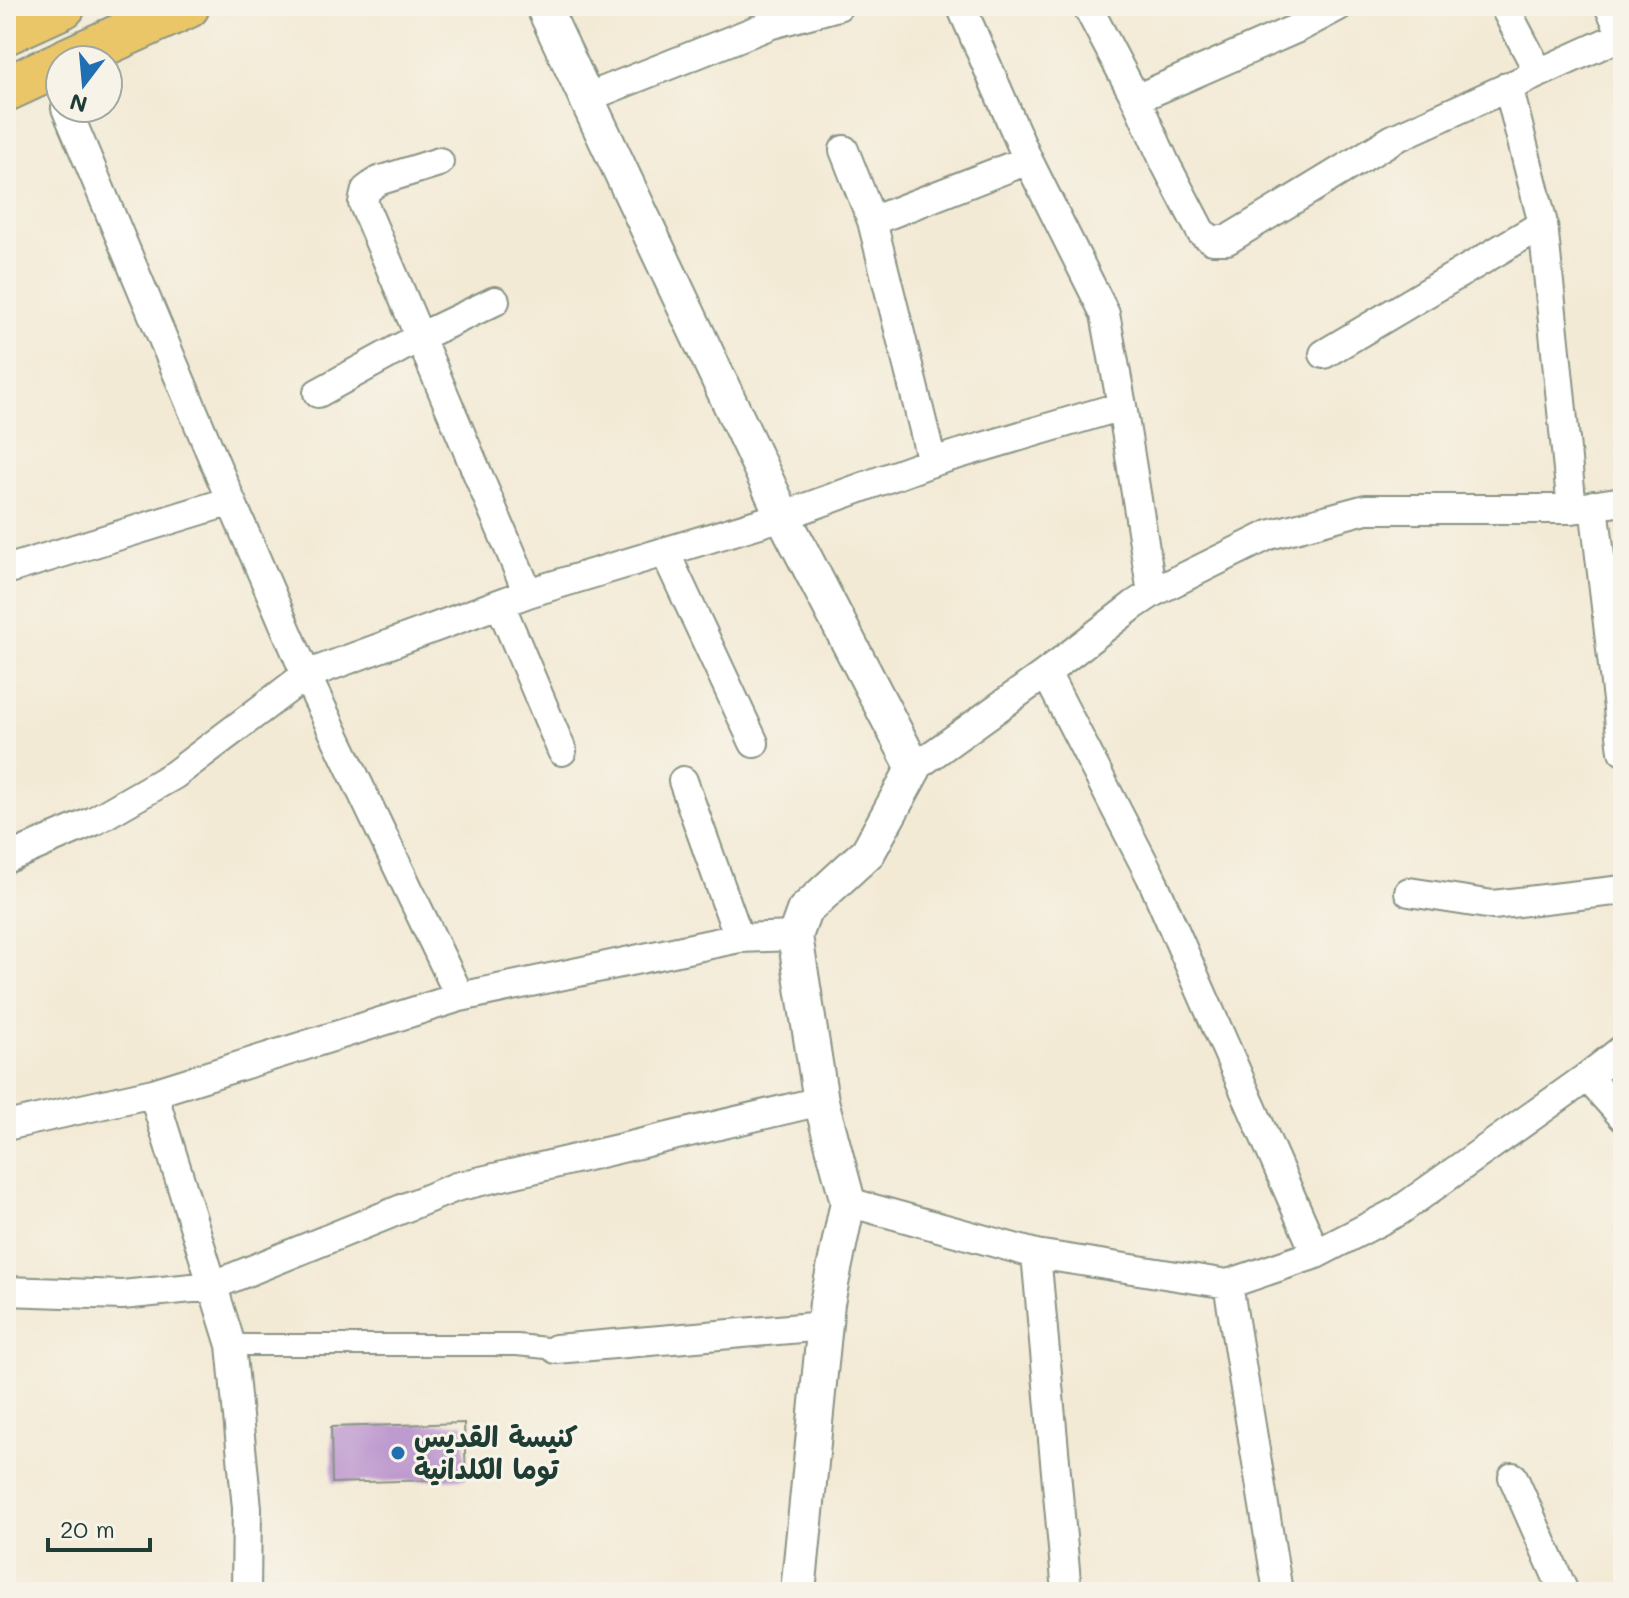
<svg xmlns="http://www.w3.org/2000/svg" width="1629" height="1598" font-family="Mali,'Playpen Sans Arabic',sans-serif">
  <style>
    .building { fill: #be9acf }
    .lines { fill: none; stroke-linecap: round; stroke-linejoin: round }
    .pedestrian-casing { stroke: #899484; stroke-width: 24 }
    .minor-casing { stroke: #899484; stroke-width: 32 }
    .tertiary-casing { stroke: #899484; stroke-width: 38 }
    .primary-casing { stroke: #899484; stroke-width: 48 }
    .pedestrian { stroke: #fff; stroke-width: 20 }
    .minor { stroke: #fff; stroke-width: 28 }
    .tertiary { stroke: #fff; stroke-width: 34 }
    .primary { stroke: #ebc669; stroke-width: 44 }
    .poi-dot { fill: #1f6fb2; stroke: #f7f3e8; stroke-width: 3 }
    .labels { text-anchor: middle; stroke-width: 6; stroke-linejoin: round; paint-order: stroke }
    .poi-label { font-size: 28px; font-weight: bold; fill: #1f3d34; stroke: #f7f3e8; text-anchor: start }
  </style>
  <rect width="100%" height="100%" fill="#f7f3e8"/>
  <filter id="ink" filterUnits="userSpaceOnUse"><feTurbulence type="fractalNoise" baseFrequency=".0125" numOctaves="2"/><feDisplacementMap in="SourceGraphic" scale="16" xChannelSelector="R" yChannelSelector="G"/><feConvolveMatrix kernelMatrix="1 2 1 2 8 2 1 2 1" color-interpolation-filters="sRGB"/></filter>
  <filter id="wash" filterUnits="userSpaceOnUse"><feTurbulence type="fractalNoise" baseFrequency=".006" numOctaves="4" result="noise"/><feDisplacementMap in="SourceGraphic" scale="32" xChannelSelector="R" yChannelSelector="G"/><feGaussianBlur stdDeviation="1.8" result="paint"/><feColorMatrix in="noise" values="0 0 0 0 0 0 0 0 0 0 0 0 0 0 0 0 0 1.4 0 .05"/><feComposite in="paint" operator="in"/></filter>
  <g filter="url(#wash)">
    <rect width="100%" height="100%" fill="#f3ead5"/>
    <g id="blocks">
      <path class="building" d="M464,1423L466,1479L332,1483L331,1427Z"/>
    </g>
  </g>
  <g filter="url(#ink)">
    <use href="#blocks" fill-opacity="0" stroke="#899484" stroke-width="2"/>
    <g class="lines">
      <g class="pedestrian-casing">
        <path id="pedestrian" d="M231,1345H517L556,1349"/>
      </g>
      <g class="minor-casing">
        <path id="minor" d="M961,6L1028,160L1105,314L1122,406L1152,593
          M1087,6L1136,99L1166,165L1201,232L1212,240H1227L1393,139L1623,35
          M1504,6L1539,73
          M1609,6L1623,36
          M1508,86L1543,224L1572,509
          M586,98L772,24L838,6
          M1136,99L1300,27L1339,6
          M66,108L231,501L306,675L460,997
          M844,150L872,221L932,462
          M439,162L378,181L366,190L363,203L528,593
          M872,221L1028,160
          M1324,354L1543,224
          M318,393L420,337L495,301
          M1594,505L1623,751
          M665,552L754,743
          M6,570L231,501
          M500,604L562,751
          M1046,673L1151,877L1316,1254
          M914,768L1046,673L1134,605L1152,593L1269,535L1366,509H1572L1623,501
          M683,781L739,938
          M6,859L94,821L174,775L306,675L528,593L783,516L932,462L1122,406
          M1409,892L1493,905L1623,890
          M1587,1077L1623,1117
          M153,1093L231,1345L247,1508L246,1592
          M6,1126L153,1093L460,997L739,938L795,936
          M848,1202L1036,1254L1228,1284L1316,1254L1399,1211L1587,1077L1623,1049
          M1036,1254L1067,1592
          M1228,1284L1278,1592
          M6,1291L122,1295L212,1286L456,1187L821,1101
          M556,1349L824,1326
          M1513,1477L1564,1592"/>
      </g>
      <g class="tertiary-casing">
        <path id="tertiary" d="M543,6L783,516L914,768L868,852L804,911L795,936L821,1101L848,1202L827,1303L798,1592"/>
      </g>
      <g class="primary-casing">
        <path id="primary" d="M6,32L63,6
          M68,60L187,6
          M6,89L60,64"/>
      </g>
      <use href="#pedestrian" class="pedestrian"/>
      <use href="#minor" class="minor"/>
      <use href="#tertiary" class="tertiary"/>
      <use href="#primary" class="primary"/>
    </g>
  </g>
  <circle class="poi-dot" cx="398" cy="1453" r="8"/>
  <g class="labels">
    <g class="poi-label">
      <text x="414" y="1447">كنيسة القديس<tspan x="414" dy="32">توما الكلدانية</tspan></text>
    </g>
  </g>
  <rect width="1629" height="1598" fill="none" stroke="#f7f3e8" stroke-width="32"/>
  <g transform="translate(84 84) rotate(196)"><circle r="38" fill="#f7f3e8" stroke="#a1aaa0" stroke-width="2"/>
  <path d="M0-6L14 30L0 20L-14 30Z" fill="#1f6fb2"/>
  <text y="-12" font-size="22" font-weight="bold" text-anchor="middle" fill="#1f3d34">N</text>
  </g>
  <path d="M48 1538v12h102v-12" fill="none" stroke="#1f3d34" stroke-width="4"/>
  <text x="60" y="1538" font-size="24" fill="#1f3d34" stroke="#f7f3e8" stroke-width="6" paint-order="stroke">20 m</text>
</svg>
